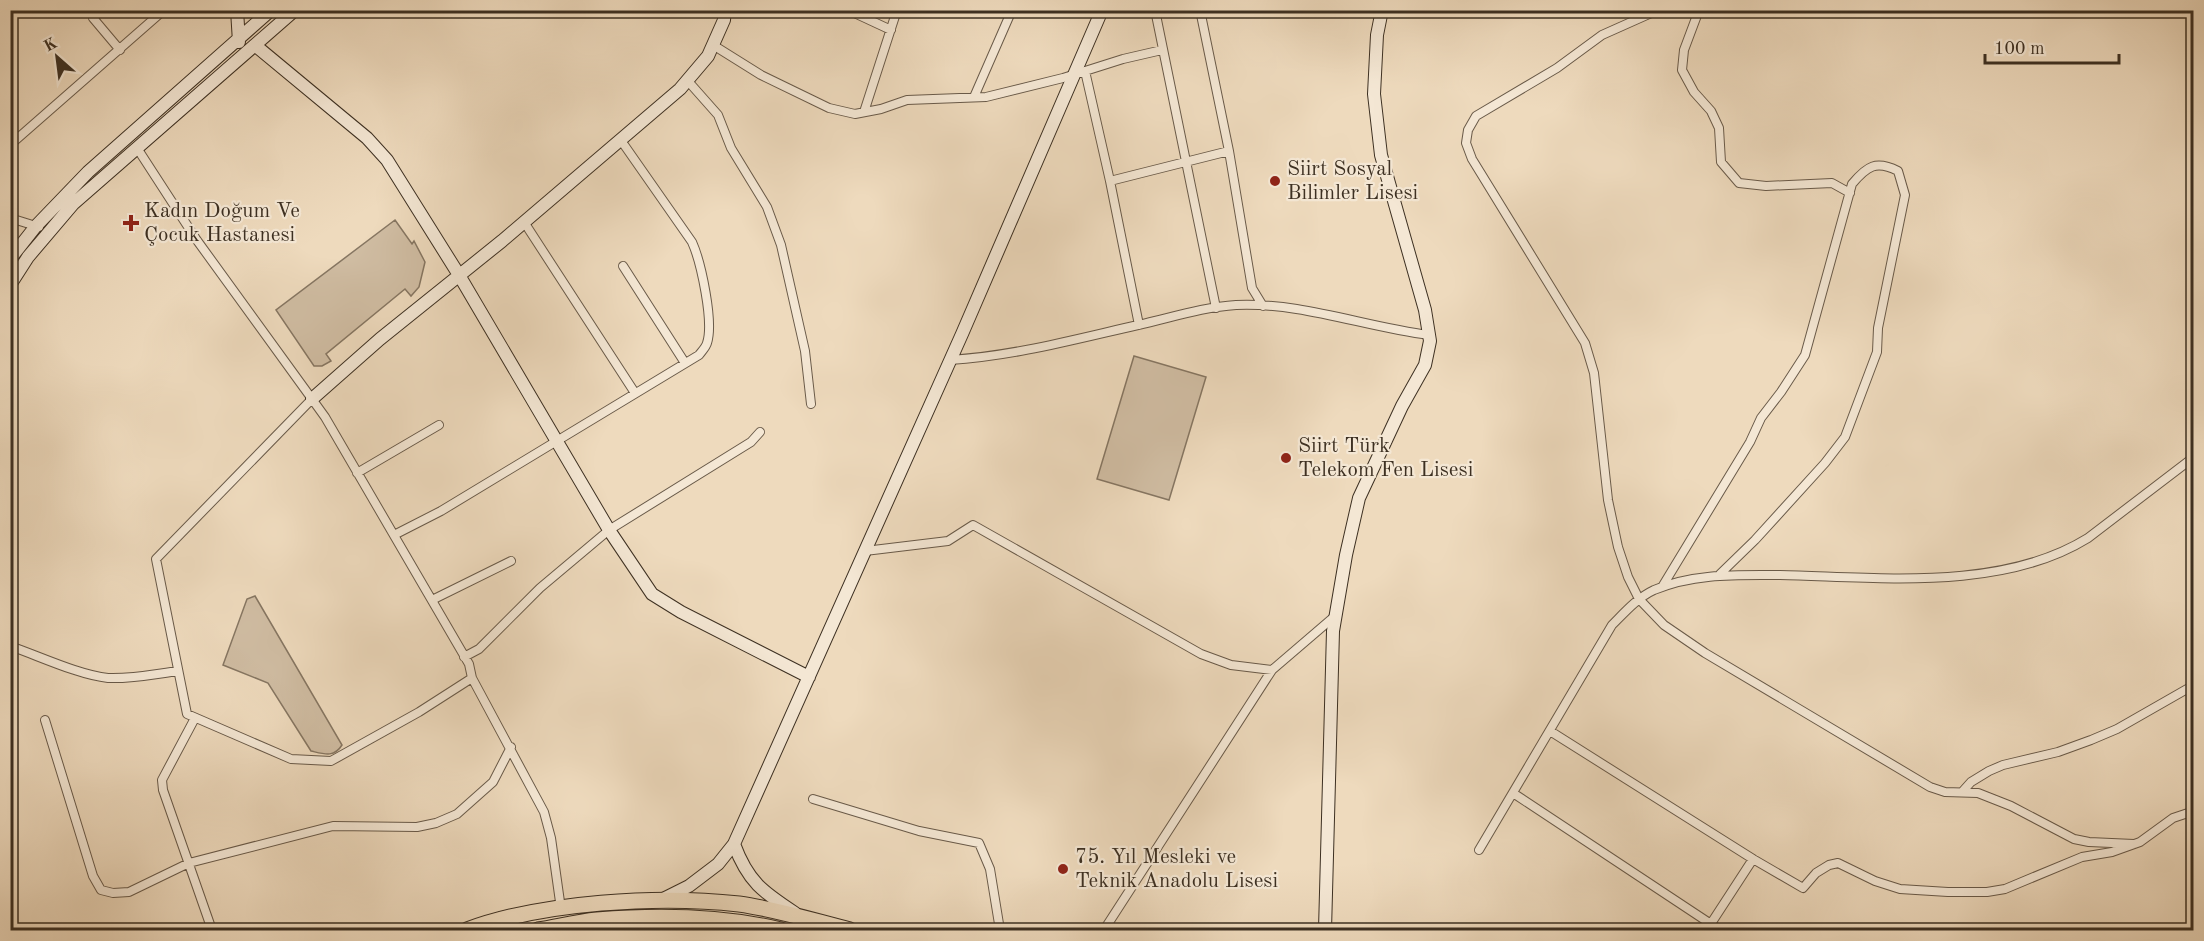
<svg xmlns="http://www.w3.org/2000/svg" width="2204" height="941" viewBox="0 0 2204 941" font-family="'Old Standard TT',serif">
	<style>
		.green { fill: #d0bda3; stroke: #867662; stroke-width: 1.5 }
		.lines { fill: none; stroke-linecap: round; stroke-linejoin: round }
		.street-casing { stroke: #695a49; stroke-width: 10 }
		.secondary-casing { stroke: #3d3022; stroke-width: 14 }
		.highway-casing { stroke: #3d3022; stroke-width: 17 }
		.street { stroke: #f4e7d4; stroke-width: 8 }
		.secondary { stroke: #f4e7d4; stroke-width: 12 }
		.highway { stroke: #eedabd; stroke-width: 15 }
		.poi-dot { fill: #8f2418; stroke: #f4e7d4; stroke-width: 2 }
		.labels { text-anchor: middle; dominant-baseline: central; stroke-width: 4.5; stroke-linejoin: round; paint-order: stroke }
		.poi-label { font-size: 21px; fill: #3d3022; stroke: #f4e7d4; text-anchor: start }
	</style>
	<rect width="100%" height="100%" fill="#eedabd"/>
	<filter id="stains"><feTurbulence type="fractalNoise" baseFrequency=".00333" numOctaves="4"/><feColorMatrix values="0 0 0 0 .2 0 0 0 0 .09 0 0 0 0 .02 0 0 0 .5 -.17"/></filter>
	<radialGradient id="worn" r=".72"><stop offset=".6" stop-color="#630" stop-opacity="0"/><stop offset="1" stop-color="#630" stop-opacity=".3"/></radialGradient>
	<!-- green -->
	<path class="green" d="M 395,220 L 412,244 L 414,241 L 425,262 L 419,287 L 411,296 L 405,289 L 326,354 L 331,361 L 322,366 L 314,366 L 276,310 Z
		M 1134,356 L 1206,377 L 1169,500 L 1097,479 Z
		M 255,596 L 342,745 C 334,758 324,754 311,751 L 268,683 L 223,665 L 247,599 Z"/>
	<g class="lines">
		<!-- street casing -->
		<g class="street-casing">
			<path id="street" d="M 102,10 L 93,18 L 120,50
				M 848,10 L 891,30
				M 1155,10 L 1216,308
				M 1200,10 L 1229,151 L 1252,288 L 1263,306
				M 1658,10 L 1602,35 L 1557,68 L 1476,116 L 1468,130 L 1466,143 L 1472,159 L 1585,343 L 1594,373 L 1608,500 L 1618,547 L 1628,577 L 1639,599 L 1664,625 L 1705,653 L 1930,787 L 1945,792 L 1978,793 L 2011,806 L 2074,839 L 2089,842 L 2134,844
				M 1699,10 L 1684,50 L 1682,70 L 1694,92 L 1711,111 L 1719,128 L 1721,162 L 1739,183 L 1766,186 L 1832,183 L 1850,193
				M 10,17 L 18,10
				M 713,45 L 761,75 L 829,108 L 855,114 L 881,109 L 907,100 L 986,97 L 1063,78 L 1123,59 L 1162,50
				M 1085,71 L 1110,181 L 1139,325
				M 687,80 L 718,115 L 731,148 L 767,207 L 781,245 L 805,351 L 811,404
				M 974,97 L 1012,10
				M 864,112 L 897,10
				M 10,145 L 164,10
				M 137,148 L 196,239 L 312,399 L 325,417 L 469,664 L 472,678 L 419,712 L 331,761 L 291,759 L 187,714 L 156,559 L 312,399
				M 1110,181 L 1229,151
				M 10,218 L 39,227
				M 524,222 L 635,393
				M 623,266 L 685,363
				M 950,360 C 1014,356 1076,339 1138,325 C 1170,318 1203,307 1236,305 C 1301,302 1365,327 1429,335
				M 357,473 L 439,425
				M 394,535 L 441,511 L 699,355 C 702,351 706,347 707,343 C 714,322 701,262 692,242 L 620,139
				M 865,551 L 948,541 L 973,525 L 1201,654 L 1231,665 L 1272,670 L 1335,616
				M 1662,587 L 1750,442 L 1761,418 L 1781,392 L 1805,355 L 1852,184 C 1867,166 1876,160 1898,171 L 1905,195 L 1878,328 L 1877,352 L 1845,437 L 1825,463 L 1755,540 L 1720,574
				M 432,600 L 511,561
				M 10,646 C 39,656 79,675 108,678 C 132,679 155,674 178,671
				M 464,657 L 479,649 L 540,588 L 609,530 L 751,442 L 760,432
				M 472,678 L 544,812 L 551,838 L 561,909
				M 195,718 L 162,780 L 163,790 L 212,930
				M 45,720 L 93,876 L 101,890 L 113,893 L 129,892 L 189,863 L 333,826 L 417,827 L 436,823 L 457,814 L 493,782 L 511,747
				M 1550,731 L 1753,859 L 1803,888 L 1816,873 L 1829,865 L 1838,863 L 1875,881 L 1900,889 L 1948,892 L 1987,892 L 2005,889 L 2082,857 L 2112,852 L 2140,842 L 2173,818 L 2194,811
				M 1962,792 L 1971,782 L 1989,771 L 2003,765 L 2058,752 L 2091,740 L 2117,729 L 2194,685
				M 1513,793 L 1720,930
				M 813,799 L 919,831 L 979,843 L 990,869 L 1000,930
				M 1479,850 L 1612,625 C 1625,612 1637,598 1654,590 C 1694,573 1737,575 1780,575 C 1878,577 2001,592 2088,538 L 2194,457
				M 1710,925 L 1753,859
				M 1104,930 L 1272,670"/>
		</g>
		<!-- secondary casing -->
		<g class="secondary-casing">
			<path id="secondary" d="M 237,10 L 239,42
				M 256,46 L 367,138 L 387,160 L 459,275 L 609,530 L 652,594 L 681,612 L 809,677
				M 10,259 L 36,226 L 88,172 L 271,10
				M 10,285 L 28,257 L 73,204 L 295,10
				M 312,399 L 380,339 L 502,241 L 680,89 L 708,56 L 724,20 L 725,10
				M 734,844 L 962,334 L 1102,10
				M 661,900 L 689,886 L 718,864 L 734,844 C 748,882 763,892 795,913
				M 1325,930 L 1333,631 L 1346,555 L 1359,498 L 1402,406 L 1425,365 L 1430,341 L 1425,310 L 1381,155 L 1374,94 L 1377,35 L 1382,10"/>
		</g>
		<!-- highway casing -->
		<g class="highway-casing">
			<path id="highway" d="M 467,930 C 542,902 659,895 739,904 C 776,909 814,921 850,930
				M 538,930 C 557,927 577,922 597,920 C 657,915 722,916 781,930"/>
		</g>
		<!-- street -->
		<use href="#street" class="street"/>
		<!-- secondary -->
		<use href="#secondary" class="secondary"/>
		<!-- highway -->
		<use href="#highway" class="highway"/>
	</g>
	<!-- markers -->
	<g class="poi-dot">
		<circle cx="1275" cy="181" r="6"/>
		<path d="M128 214h6v6h6v6h-6v6h-6v-6h-6v-6h6z"/>
		<circle cx="1286" cy="458" r="6"/>
		<circle cx="1063" cy="869" r="6"/>
	</g>
	<g class="labels">
		<!-- poi labels -->
		<g class="poi-label">
			<text x="1287" y="169">Siirt Sosyal<tspan x="1287" dy="24">Bilimler Lisesi</tspan></text>
			<text x="144" y="211">Kadın Doğum Ve<tspan x="144" dy="24">Çocuk Hastanesi</tspan></text>
			<text x="1298" y="446">Siirt Türk<tspan x="1298" dy="24">Telekom Fen Lisesi</tspan></text>
			<text x="1075" y="857">75. Yıl Mesleki ve<tspan x="1075" dy="24">Teknik Anadolu Lisesi</tspan></text>
		</g>
	</g>
	<!-- margin -->
	<rect width="2204" height="941" fill="none" stroke="#eedabd" stroke-width="36"/>
	<rect x="12" y="12" width="2180" height="917" fill="none" stroke="#3d3022" stroke-width="3"/>
	<rect x="18" y="18" width="2168" height="905" fill="none" stroke="#3d3022" stroke-width="1.5"/>
	<!-- north arrow -->
	<g transform="translate(57 57) rotate(332)" stroke="#f4e7d4" stroke-width="4.5" paint-order="stroke">
	<path d="M0-4.5L10 22L0 15L-10 22Z" fill="#3d3022"/>
	<text y="-9" font-size="16" font-weight="bold" text-anchor="middle" fill="#3d3022">K</text>
	</g>
	<!-- scale -->
	<path d="M1985 54v9h134v-9" fill="none" stroke="#3d3022" stroke-width="3"/>
	<text x="1994" y="54" font-size="18" fill="#3d3022" stroke="#f4e7d4" stroke-width="4.5" paint-order="stroke">100 m</text>
	<rect width="100%" height="100%" filter="url(#stains)"/>
	<rect width="100%" height="100%" fill="url(#worn)"/>
</svg>
